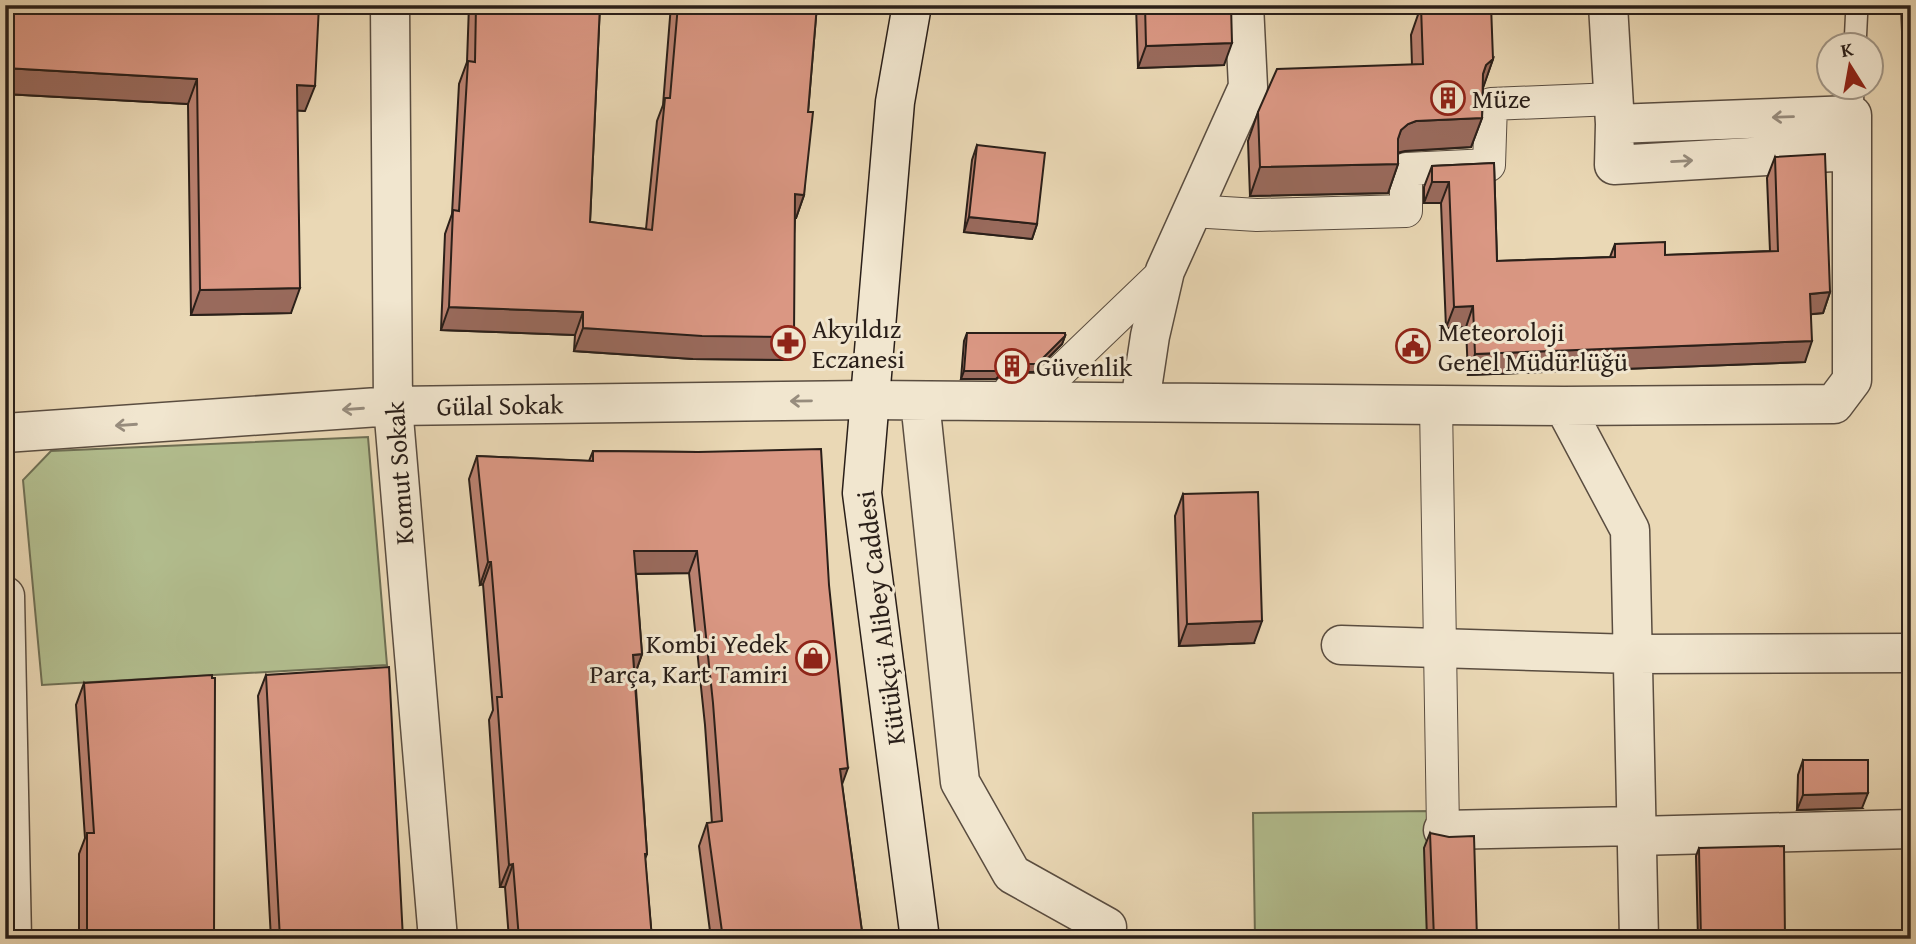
<svg xmlns="http://www.w3.org/2000/svg" width="1916" height="944" viewBox="0 0 1916 944" font-family="'Gentium Book Plus',serif">
	<style>
		.green { fill: #b3bf90; stroke: #6e6f54; stroke-width: 2 }
		.lines { fill: none; stroke-linecap: round; stroke-linejoin: round }
		.service-casing { stroke: #5a4d40; stroke-width: 24 }
		.pedestrian-casing { stroke: #5a4d40; stroke-width: 34 }
		.minor-casing { stroke: #5a4d40; stroke-width: 41 }
		.secondary-casing { stroke: #2a1f19; stroke-width: 41 }
		.service { stroke: #f1e6cf; stroke-width: 21 }
		.pedestrian { stroke: #f1e6cf; stroke-width: 32 }
		.minor { stroke: #f1e6cf; stroke-width: 38 }
		.secondary { stroke: #f1e6cf; stroke-width: 38 }
		.wall { fill: #bb8271; stroke: #2a1f19; stroke-width: 2 }
		.shaded-wall { fill: #996a5c; stroke: #2a1f19; stroke-width: 2 }
		.building { fill: #da9783; stroke: #2a1f19; stroke-width: 2 }
		.oneway { stroke: #978c7d }
		.labels { text-anchor: middle; dominant-baseline: central; stroke-width: 6; stroke-linejoin: round; paint-order: stroke }
		.poi-label { font-size: 26px; fill: #2a1f19; stroke: #f1e6cf; text-anchor: start }
		.street-label { font-size: 26px; fill: #2a1f19; stroke: #f1e6cf }
	</style>
	<rect width="100%" height="100%" fill="#ead8b5"/>
	<filter id="stains"><feTurbulence type="fractalNoise" baseFrequency=".00286" numOctaves="4"/><feColorMatrix values="0 0 0 0 .2 0 0 0 0 .09 0 0 0 0 .02 0 0 0 .5 -.17"/></filter>
	<radialGradient id="worn" r=".72"><stop offset=".6" stop-color="#630" stop-opacity="0"/><stop offset="1" stop-color="#630" stop-opacity=".3"/></radialGradient>
	<!-- green -->
	<path class="green" d="M 368,437 L 387,665 L 42,685 L 23,480 L 51,451 Z
		M 1432,811 L 1433,939 L 1255,939 L 1253,813 Z"/>
	<g class="lines">
		<!-- service casing -->
		<g class="service-casing">
			<path id="service" d="M 1855,46 L 1857,5
				M 1852,115 L 1853,88"/>
		</g>
		<!-- pedestrian casing -->
		<g class="pedestrian-casing">
			<path id="pedestrian" d="M 1192,211 L 1257,215 L 1406,211 L 1406,169 L 1489,165 L 1491,104 L 1614,99
				M 1010,390 L 1041,390 L 1165,271
				M 1436,405 L 1443,830"/>
		</g>
		<!-- minor casing -->
		<g class="minor-casing">
			<path id="minor" d="M 390,5 L 393,406 L 438,939
				M 1608,5 L 1615,124 L 1614,165 L 1851,151
				M 920,401 L 960,782 L 1012,874 L 1107,927
				M 1140,402 L 1150,336 L 1165,271 L 1248,87 L 1244,5
				M 1564,406 L 1630,530 L 1639,939
				M 5,433 L 393,406 L 869,400 L 1564,406 L 1834,404 L 1852,380 L 1852,115 L 1615,124
				M 5,596 L 12,939
				M 1341,645 L 1633,654 L 1911,653
				M 1443,830 L 1637,826
				M 1636,836 L 1911,829"/>
		</g>
		<!-- secondary casing -->
		<g class="secondary-casing">
			<path id="secondary" d="M 912,5 L 895,102 L 862,493 L 920,939"/>
		</g>
		<!-- service -->
		<use href="#service" class="service"/>
		<!-- pedestrian -->
		<use href="#pedestrian" class="pedestrian"/>
		<!-- minor -->
		<use href="#minor" class="minor"/>
		<!-- secondary -->
		<use href="#secondary" class="secondary"/>
	</g>
	<!-- wall -->
	<path class="wall" d="M 5,5 L 305,111 L 297,110 L 291,313 L 191,315 L 188,104 L 5,94 Z
		M 469,5 L 600,5 L 590,222 L 646,229 L 657,121 L 663,105 L 671,5 L 817,5 L 808,112 L 804,195 L 796,218 L 795,218 L 786,360 L 693,359 L 574,351 L 575,335 L 441,330 L 445,234 L 452,214 L 459,84 L 467,62 Z
		M 1136,5 L 1231,5 L 1224,65 L 1138,68 Z
		M 1901,5 L 1911,5 L 1911,268 Z
		M 1421,6 L 1493,59 L 1483,87 L 1482,118 L 1471,147 L 1405,151 L 1398,153 L 1398,164 L 1388,193 L 1250,196 L 1248,141 L 1258,112 L 1412,65 L 1411,35 Z
		M 977,145 L 1037,224 L 1032,239 L 964,232 L 972,160 Z
		M 1775,157 L 1830,292 L 1823,313 L 1811,314 L 1805,362 L 1468,375 L 1466,327 L 1446,328 L 1441,203 L 1424,203 L 1424,187 L 1432,166 L 1494,163 L 1497,261 L 1610,257 L 1615,244 L 1665,255 L 1770,251 L 1767,178 Z
		M 967,333 L 1065,336 L 1062,344 L 1034,372 L 1009,372 L 1001,374 L 996,379 L 961,379 L 964,341 Z
		M 593,451 L 698,452 L 842,785 L 863,939 L 711,939 L 699,846 L 707,823 L 712,823 L 705,725 L 689,573 L 636,574 L 642,654 L 635,674 L 647,854 L 645,859 L 652,939 L 509,939 L 505,887 L 500,887 L 489,720 L 493,710 L 483,584 L 480,585 L 469,479 L 477,456 L 589,461 Z
		M 1183,494 L 1254,643 L 1179,646 L 1175,516 Z
		M 266,675 L 403,939 L 271,939 L 258,696 Z
		M 84,683 L 214,939 L 79,939 L 79,854 L 85,838 L 76,705 Z
		M 1803,760 L 1862,808 L 1797,810 L 1798,775 Z
		M 1430,833 L 1477,939 L 1427,939 L 1424,848 Z
		M 1699,848 L 1785,939 L 1698,939 L 1696,856 Z"/>
	<!-- shaded-wall -->
	<path class="shaded-wall" d="M 1232,43 L 1224,65 L 1138,68 L 1146,46 Z
		M 1493,59 L 1483,88 L 1476,94 L 1486,65 Z
		M 5,68 L 197,79 L 188,104 L 5,94 Z
		M 297,85 L 315,86 L 305,111 L 288,110 Z
		M 1482,118 L 1471,147 L 1405,151 L 1397,153 L 1390,160 L 1401,130 L 1408,124 L 1416,121 Z
		M 1398,164 L 1388,193 L 1250,196 L 1260,167 Z
		M 1432,182 L 1449,182 L 1441,203 L 1424,203 Z
		M 795,194 L 804,195 L 796,218 L 786,217 Z
		M 969,217 L 1037,224 L 1032,239 L 964,232 Z
		M 300,288 L 291,313 L 191,315 L 200,290 Z
		M 1830,292 L 1823,313 L 1803,315 L 1810,294 Z
		M 1473,306 L 1466,327 L 1446,328 L 1454,307 Z
		M 449,307 L 583,312 L 575,335 L 441,330 Z
		M 583,328 L 794,337 L 786,360 L 693,359 L 574,351 Z
		M 1065,336 L 1062,344 L 1034,372 L 1009,372 L 1001,374 L 996,379 L 961,379 L 964,371 L 1004,366 Z
		M 1812,341 L 1805,362 L 1468,375 L 1475,354 Z
		M 634,551 L 697,551 L 689,573 L 626,574 Z
		M 488,562 L 491,562 L 483,584 L 480,585 Z
		M 1262,621 L 1254,643 L 1179,646 L 1187,624 Z
		M 642,654 L 634,677 L 633,655 Z
		M 848,768 L 840,790 L 840,769 Z
		M 1868,793 L 1862,808 L 1797,810 L 1803,795 Z
		M 513,864 L 505,887 L 500,887 L 509,865 Z"/>
	<!-- building -->
	<path class="building" d="M 5,5 L 319,5 L 315,86 L 297,85 L 300,288 L 200,290 L 197,79 L 5,68 Z
		M 476,5 L 600,5 L 590,222 L 652,230 L 665,98 L 670,98 L 678,5 L 817,5 L 808,112 L 813,112 L 804,195 L 795,194 L 794,337 L 702,336 L 583,328 L 583,312 L 449,307 L 453,210 L 459,211 L 468,61 L 475,62 Z
		M 1145,5 L 1231,5 L 1232,43 L 1146,46 Z
		M 1435,5 L 1491,5 L 1493,59 L 1486,65 L 1483,74 L 1482,118 L 1416,121 L 1408,124 L 1401,130 L 1398,139 L 1398,164 L 1260,167 L 1258,112 L 1277,69 L 1423,64 L 1421,6 Z
		M 977,145 L 1045,153 L 1037,224 L 969,217 Z
		M 1825,154 L 1830,292 L 1810,294 L 1812,341 L 1475,354 L 1473,306 L 1454,307 L 1449,182 L 1432,182 L 1432,166 L 1494,163 L 1497,261 L 1615,257 L 1615,244 L 1665,242 L 1665,255 L 1778,251 L 1775,157 Z
		M 967,333 L 1065,333 L 1065,336 L 1037,364 L 1012,364 L 1004,366 L 998,371 L 964,371 Z
		M 821,449 L 829,585 L 848,768 L 840,769 L 863,939 L 723,939 L 707,823 L 722,821 L 713,703 L 697,551 L 634,551 L 642,654 L 633,655 L 647,854 L 645,854 L 652,939 L 519,939 L 513,864 L 509,865 L 497,697 L 502,697 L 491,562 L 488,562 L 477,456 L 593,461 L 593,451 L 698,452 Z
		M 1258,492 L 1262,621 L 1187,624 L 1183,494 Z
		M 389,667 L 403,939 L 280,939 L 266,675 Z
		M 212,675 L 212,678 L 215,678 L 214,939 L 87,939 L 87,833 L 94,833 L 84,683 Z
		M 1803,760 L 1868,760 L 1868,793 L 1803,795 Z
		M 1430,833 L 1449,837 L 1474,836 L 1477,939 L 1434,939 Z
		M 1784,846 L 1785,939 L 1701,939 L 1699,848 Z"/>
	<!-- one-way arrows -->
	<defs><path id="oneway-shaft" d="M-6 0H5M1.5-3L5.5 0L1.5 3" fill="none" stroke-width="1.6" stroke-linecap="round" stroke-linejoin="round" transform="scale(1.75)"/></defs>
	<g class="oneway">
		<use href="#oneway-shaft" transform="translate(1783 117) rotate(178)"/>
		<use href="#oneway-shaft" transform="translate(1682 161) rotate(-3)"/>
		<use href="#oneway-shaft" transform="translate(801 401) rotate(179)"/>
		<use href="#oneway-shaft" transform="translate(353 409) rotate(176)"/>
		<use href="#oneway-shaft" transform="translate(126 425) rotate(176)"/>
	</g>
	<!-- icons -->
	<defs>
		<g id="building-ring" transform="scale(1.75)"><circle r="9.5" fill="#f1e6cf" stroke="#8f2418" stroke-width="1.5"/><path d="M-4-6H4V6H1V3H-1V6H-4ZM-2.5-4.3h1.7v1.8h-1.7ZM.8-4.3h1.7v1.8H.8ZM-2.5-1h1.7V.8h-1.7ZM.8-1h1.7V.8H.8Z" fill="#8f2418"/></g>
		<g id="pharmacy-ring" transform="scale(1.75)"><circle r="9.5" fill="#f1e6cf" stroke="#8f2418" stroke-width="1.5"/><path d="M-2-6h4v4h4v4h-4v4h-4v-4h-4v-4h4Z" fill="#8f2418"/></g>
		<g id="civic-ring" transform="scale(1.75)"><circle r="9.5" fill="#f1e6cf" stroke="#8f2418" stroke-width="1.5"/><path d="M-.6-6.5H3V-4.5H.6V-3L4-1V1h2V6H-6V1h2V-1L-.6-3ZM-1.2 2.5V6h2.4V2.5Z" fill="#8f2418"/></g>
		<g id="shop-ring" transform="scale(1.75)"><circle r="9.5" fill="#f1e6cf" stroke="#8f2418" stroke-width="1.5"/><path d="M-5-2.5h2.3a2.7 3.5 0 0 1 5.4 0H5L5.5 6h-11ZM-1.5-2.5h3a1.5 2.3 0 0 0-3 0Z" fill="#8f2418"/></g>
	</defs>
	<g fill-rule="evenodd">
		<use href="#building-ring" x="1448" y="98"/>
		<use href="#pharmacy-ring" x="788" y="343"/>
		<use href="#civic-ring" x="1413" y="346"/>
		<use href="#building-ring" x="1012" y="366"/>
		<use href="#shop-ring" x="813" y="658"/>
	</g>
	<g class="labels">
		<!-- poi labels -->
		<g class="poi-label">
			<text x="1472" y="98">Müze</text>
			<text x="812" y="328">Akyıldız<tspan x="812" dy="30">Eczanesi</tspan></text>
			<text x="1438" y="331">Meteoroloji<tspan x="1438" dy="30">Genel Müdürlüğü</tspan></text>
			<text x="1036" y="366">Güvenlik</text>
			<text x="788" y="643" text-anchor="end">Kombi Yedek<tspan x="788" dy="30">Parça, Kart Tamiri</tspan></text>
		</g>
		<!-- street labels -->
		<g class="street-label">
			<text transform="translate(500 405) rotate(-1)">Gülal Sokak</text>
			<text transform="translate(399 473) rotate(-94)">Komut Sokak</text>
			<text transform="translate(880 618) rotate(-97)">Kütükçü Alibey Caddesi</text>
		</g>
	</g>
	<!-- margin -->
	<rect width="1916" height="944" fill="none" stroke="#ead8b5" stroke-width="28"/>
	<rect x="7" y="7" width="1902" height="930" fill="none" stroke="#2a1f19" stroke-width="3.5"/>
	<rect x="14" y="14" width="1888" height="916" fill="none" stroke="#2a1f19" stroke-width="2"/>
	<!-- north arrow -->
	<g transform="translate(1850 66) rotate(349)"><circle r="33" fill="#f1e6cf" stroke="#a19686" stroke-width="2"/>
	<path d="M0-5L12 26L0 18L-12 26Z" fill="#8f2418"/>
	<text y="-10" font-size="19" font-weight="bold" text-anchor="middle" fill="#2a1f19">K</text>
	</g>
	<rect width="100%" height="100%" filter="url(#stains)"/>
	<rect width="100%" height="100%" fill="url(#worn)"/>
</svg>
